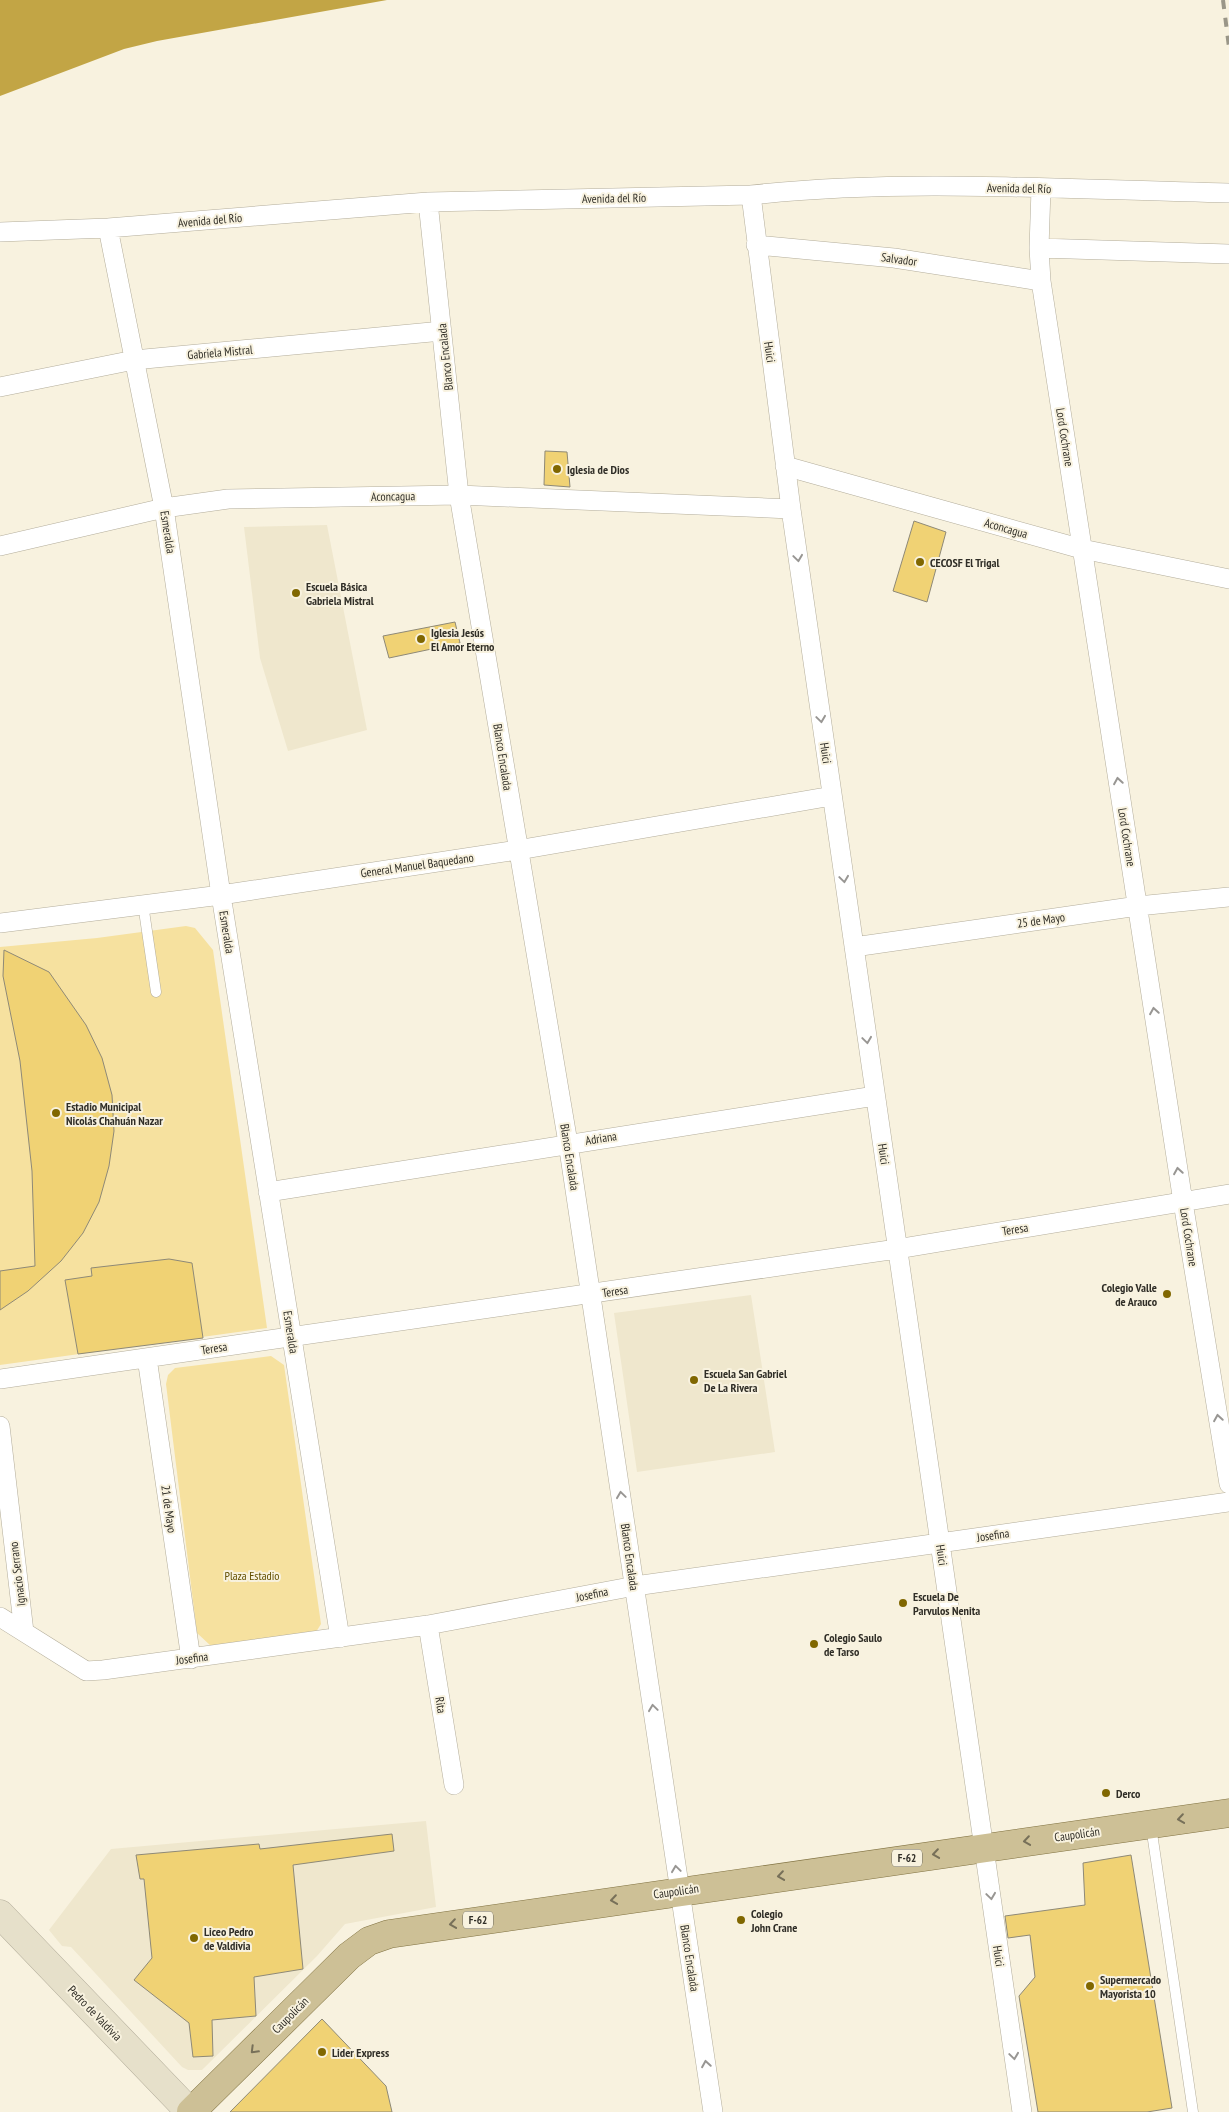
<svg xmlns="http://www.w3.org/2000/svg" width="1229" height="2112" viewBox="0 0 1229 2112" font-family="'PT Sans Narrow',sans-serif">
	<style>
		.built { fill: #efe7cd }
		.green { fill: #f6e19f }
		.water { fill: #c2a545 }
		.building { fill: #f0d274; stroke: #8e8977 }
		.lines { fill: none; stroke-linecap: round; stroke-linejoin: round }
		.lane-casing { stroke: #b3ad9b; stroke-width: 11 }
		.street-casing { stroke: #b3ad9b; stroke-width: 20 }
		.secondary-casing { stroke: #b3ad9b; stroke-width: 29 }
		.primary-casing { stroke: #817242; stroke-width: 29 }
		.lane { stroke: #fff; stroke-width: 10 }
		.street { stroke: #fff; stroke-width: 19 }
		.secondary { stroke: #e6e0ca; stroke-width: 28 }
		.primary { stroke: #cdc096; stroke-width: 28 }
		.rail { stroke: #9a9688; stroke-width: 4; stroke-dasharray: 9 9; stroke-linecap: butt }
		.oneway { stroke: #989693 }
		.oneway2 { stroke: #777059 }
		.poi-dot { fill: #806700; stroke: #f8f2df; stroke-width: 2 }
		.labels { text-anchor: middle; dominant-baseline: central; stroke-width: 4; stroke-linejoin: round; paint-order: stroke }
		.shield { fill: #f8f2df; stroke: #6c695e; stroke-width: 1 }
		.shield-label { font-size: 11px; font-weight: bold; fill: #302e27 }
		.street-label { font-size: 12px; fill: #302e27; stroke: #f8f2df }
		.poi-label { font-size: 12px; font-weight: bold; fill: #302e27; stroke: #f8f2df; text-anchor: start }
		.park-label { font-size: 12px; fill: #634f00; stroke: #f8f2df }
	</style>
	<rect width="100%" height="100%" fill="#f8f2df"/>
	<!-- built -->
	<path class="built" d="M 327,525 L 367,730 L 288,751 L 260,658 L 244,527 Z
		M 751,1295 L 775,1452 L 637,1472 L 614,1313 Z
		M 426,1821 L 436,1907 L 345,1924 L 317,1956 L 202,2070 L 188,2070 L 182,2067 L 71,1947 L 62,1946 L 49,1930 L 111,1849 Z"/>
	<!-- green -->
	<path class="green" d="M 186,926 L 195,928 L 213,950 L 267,1328 L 0,1365 L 0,947 L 97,938 Z
		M 271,1356 L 284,1365 L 321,1624 L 316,1632 L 211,1646 L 197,1633 L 166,1384 L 168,1375 L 175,1368 Z"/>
	<!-- water -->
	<path class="water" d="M 0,0 L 387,0 L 157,41 L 124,49 L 0,96 Z"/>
	<!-- building -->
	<path class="building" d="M 545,451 L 567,452 L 570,487 L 544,485 Z
		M 914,521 L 946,532 L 927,602 L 893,591 Z
		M 455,622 L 460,643 L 389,658 L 383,636 Z
		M 4,950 L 49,972 L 86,1025 L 102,1058 L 112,1095 L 114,1131 L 109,1166 L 99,1202 L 83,1233 L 61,1261 L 28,1291 L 0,1310 L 0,1271 L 35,1266 L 32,1171 L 20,1061 L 3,976 Z
		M 169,1259 L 192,1263 L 203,1338 L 78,1354 L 65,1280 L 92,1276 L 91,1268 Z
		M 392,1834 L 394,1851 L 293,1865 L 303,1969 L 254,1977 L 256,2016 L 212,2020 L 213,2056 L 193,2057 L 189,2023 L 134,1980 L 152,1958 L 144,1879 L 140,1879 L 136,1855 L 259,1844 L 260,1849 Z
		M 1131,1855 L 1172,2108 L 1147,2112 L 1038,2112 L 1019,1996 L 1035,1977 L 1030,1935 L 1008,1938 L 1005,1916 L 1085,1905 L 1083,1863 Z
		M 322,2019 L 386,2086 L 392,2112 L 230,2112 Z"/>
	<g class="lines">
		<!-- lane casing -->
		<g class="lane-casing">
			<path id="lane" d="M 143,904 L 156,992
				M 1151,1826 L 1193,2112"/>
		</g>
		<!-- street casing -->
		<g class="street-casing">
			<path id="street" d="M 1041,189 L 1039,248 L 1041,281 L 1183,1202 L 1229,1484
				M 751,195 L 791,509 L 1022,2112
				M 428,202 L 459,495 L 568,1143 L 713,2112
				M 108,228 L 164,508 L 221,895 L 340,1638
				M 0,232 L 108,228 L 428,202 L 751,195 C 909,178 1070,190 1229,193
				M 756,245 L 894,258 L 1041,281
				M 1039,248 L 1229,254
				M 0,387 L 134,360 L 442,331
				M 785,466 L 1082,549 L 1229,579
				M 0,546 L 164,508 L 228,499 L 459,495 L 791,509
				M 0,923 L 221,895 L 518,850 L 832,796
				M 854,947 L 1138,906 L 1229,897
				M 268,1192 L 875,1096
				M 147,1358 L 191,1659
				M 0,1379 L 897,1249 L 1229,1194
				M 0,1426 L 24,1632
				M 0,1617 L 86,1671 L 103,1670 L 428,1625 L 635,1586 L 1229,1502
				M 428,1625 L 454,1785"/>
		</g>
		<!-- secondary casing -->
		<g class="secondary-casing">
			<path id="secondary" d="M 0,1914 L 190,2112"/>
		</g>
		<!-- primary casing -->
		<g class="primary-casing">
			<path id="primary" d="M 191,2112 L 349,1956 L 369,1941 L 389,1934 L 1229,1813"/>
		</g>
		<!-- lane -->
		<use href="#lane" class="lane"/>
		<!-- street -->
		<use href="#street" class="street"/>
		<!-- secondary -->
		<use href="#secondary" class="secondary"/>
		<!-- primary -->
		<use href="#primary" class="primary"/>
		<!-- rail -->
		<path class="rail" d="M 1223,0 L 1229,47"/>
	</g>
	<!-- one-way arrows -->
	<defs><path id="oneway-chevron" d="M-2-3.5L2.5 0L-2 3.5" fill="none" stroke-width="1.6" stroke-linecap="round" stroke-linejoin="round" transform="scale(1.25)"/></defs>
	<g class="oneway">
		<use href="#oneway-chevron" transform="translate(798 558) rotate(82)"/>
		<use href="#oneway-chevron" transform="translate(821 719) rotate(82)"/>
		<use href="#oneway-chevron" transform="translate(1118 781) rotate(-99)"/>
		<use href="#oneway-chevron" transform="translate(844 879) rotate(82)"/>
		<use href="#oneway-chevron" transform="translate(1154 1011) rotate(-99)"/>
		<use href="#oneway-chevron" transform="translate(867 1040) rotate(82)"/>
		<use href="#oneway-chevron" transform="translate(1178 1171) rotate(-99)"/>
		<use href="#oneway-chevron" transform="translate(1218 1418) rotate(-99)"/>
		<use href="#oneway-chevron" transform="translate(621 1495) rotate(-98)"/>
		<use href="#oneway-chevron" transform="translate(653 1708) rotate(-98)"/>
		<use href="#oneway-chevron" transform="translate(676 1869) rotate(-98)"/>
		<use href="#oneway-chevron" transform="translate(991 1896) rotate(82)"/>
		<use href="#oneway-chevron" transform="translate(1014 2056) rotate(82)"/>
		<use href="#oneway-chevron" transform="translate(706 2064) rotate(-99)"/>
	</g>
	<g class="oneway2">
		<use href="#oneway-chevron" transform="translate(1181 1819) rotate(172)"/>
		<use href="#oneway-chevron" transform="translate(1027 1841) rotate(172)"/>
		<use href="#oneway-chevron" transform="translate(936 1854) rotate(172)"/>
		<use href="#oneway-chevron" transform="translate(781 1876) rotate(172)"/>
		<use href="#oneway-chevron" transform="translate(614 1900) rotate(172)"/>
		<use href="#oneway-chevron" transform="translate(453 1924) rotate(172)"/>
		<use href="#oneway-chevron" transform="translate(254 2050) rotate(135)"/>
	</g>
	<!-- markers -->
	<g class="poi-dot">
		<circle cx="557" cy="469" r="5"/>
		<circle cx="920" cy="562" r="5"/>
		<circle cx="296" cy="593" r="5"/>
		<circle cx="421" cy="639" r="5"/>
		<circle cx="56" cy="1113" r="5"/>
		<circle cx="1167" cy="1294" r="5"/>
		<circle cx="694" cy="1380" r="5"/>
		<circle cx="903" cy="1603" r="5"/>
		<circle cx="814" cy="1644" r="5"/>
		<circle cx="1106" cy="1793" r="5"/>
		<circle cx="741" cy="1920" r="5"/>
		<circle cx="194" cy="1938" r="5"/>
		<circle cx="1090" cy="1986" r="5"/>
		<circle cx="322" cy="2052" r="5"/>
	</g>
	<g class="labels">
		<!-- shield labels -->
		<g class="shield">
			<rect x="892" y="1849.5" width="30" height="17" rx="4"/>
			<rect x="463" y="1911.5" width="30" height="17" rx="4"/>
		</g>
		<g class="shield-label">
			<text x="907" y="1858">F-62</text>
			<text x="478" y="1920">F-62</text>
		</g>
		<!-- street labels -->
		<g class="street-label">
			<text transform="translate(1019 188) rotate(1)">Avenida del Río</text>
			<text transform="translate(614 198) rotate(-1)">Avenida del Río</text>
			<text transform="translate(210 220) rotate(-5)">Avenida del Río</text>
			<text transform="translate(899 259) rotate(8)">Salvador</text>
			<text transform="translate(220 352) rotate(-5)">Gabriela Mistral</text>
			<text transform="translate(770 352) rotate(82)">Huici</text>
			<text transform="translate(445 357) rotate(-96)">Blanco Encalada</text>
			<text transform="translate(1065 437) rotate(81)">Lord Cochrane</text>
			<text transform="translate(393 496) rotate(-1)">Aconcagua</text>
			<text transform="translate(1006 528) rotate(16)">Aconcagua</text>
			<text transform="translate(168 532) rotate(81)">Esmeralda</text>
			<text transform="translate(826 753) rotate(82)">Huici</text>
			<text transform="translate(503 757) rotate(81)">Blanco Encalada</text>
			<text transform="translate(1127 837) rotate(81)">Lord Cochrane</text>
			<text transform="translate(417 865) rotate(-8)">General Manuel Baquedano</text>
			<text transform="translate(1041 920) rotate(-8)">25 de Mayo</text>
			<text transform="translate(227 932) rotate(81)">Esmeralda</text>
			<text transform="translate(601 1138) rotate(-9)">Adriana</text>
			<text transform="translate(884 1154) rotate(82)">Huici</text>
			<text transform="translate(570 1157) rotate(81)">Blanco Encalada</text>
			<text transform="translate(1015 1229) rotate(-9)">Teresa</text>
			<text transform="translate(1189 1237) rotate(81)">Lord Cochrane</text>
			<text transform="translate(615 1291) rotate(-8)">Teresa</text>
			<text transform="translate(291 1332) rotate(81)">Esmeralda</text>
			<text transform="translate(214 1348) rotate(-9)">Teresa</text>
			<text transform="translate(169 1509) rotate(82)">21 de Mayo</text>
			<text transform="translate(993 1535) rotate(-8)">Josefina</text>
			<text transform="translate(942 1555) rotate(82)">Huici</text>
			<text transform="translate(630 1557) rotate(82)">Blanco Encalada</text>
			<text transform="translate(17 1574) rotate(-97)">Ignacio Serrano</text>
			<text transform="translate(592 1594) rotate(-11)">Josefina</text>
			<text transform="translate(192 1658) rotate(-7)">Josefina</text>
			<text transform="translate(441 1705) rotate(81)">Rita</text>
			<text transform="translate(1077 1834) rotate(-8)">Caupolicán</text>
			<text transform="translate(676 1891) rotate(-8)">Caupolicán</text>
			<text transform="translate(999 1956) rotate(82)">Huici</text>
			<text transform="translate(690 1958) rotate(81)">Blanco Encalada</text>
			<text transform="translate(95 2013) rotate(46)">Pedro de Valdivia</text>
			<text transform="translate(290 2015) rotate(-45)">Caupolicán</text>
		</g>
		<!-- poi labels -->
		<g class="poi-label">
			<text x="567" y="469">Iglesia de Dios</text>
			<text x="930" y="562">CECOSF El Trigal</text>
			<text x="306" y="586">Escuela Básica<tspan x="306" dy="14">Gabriela Mistral</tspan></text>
			<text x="431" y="632">Iglesia Jesús<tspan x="431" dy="14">El Amor Eterno</tspan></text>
			<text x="66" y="1106">Estadio Municipal<tspan x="66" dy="14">Nicolás Chahuán Nazar</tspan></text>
			<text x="1157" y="1287" text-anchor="end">Colegio Valle<tspan x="1157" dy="14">de Arauco</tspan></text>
			<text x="704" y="1373">Escuela San Gabriel<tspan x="704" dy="14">De La Rivera</tspan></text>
			<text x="913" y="1596">Escuela De<tspan x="913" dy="14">Parvulos Nenita</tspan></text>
			<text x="824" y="1637">Colegio Saulo<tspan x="824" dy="14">de Tarso</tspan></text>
			<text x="1116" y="1793">Derco</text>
			<text x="751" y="1913">Colegio<tspan x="751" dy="14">John Crane</tspan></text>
			<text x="204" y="1931">Liceo Pedro<tspan x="204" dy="14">de Valdivia</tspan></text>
			<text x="1100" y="1979">Supermercado<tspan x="1100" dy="14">Mayorista 10</tspan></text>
			<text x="332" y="2052">Lider Express</text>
		</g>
		<!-- park labels -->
		<g class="park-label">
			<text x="252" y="1575">Plaza Estadio</text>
		</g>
	</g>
</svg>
